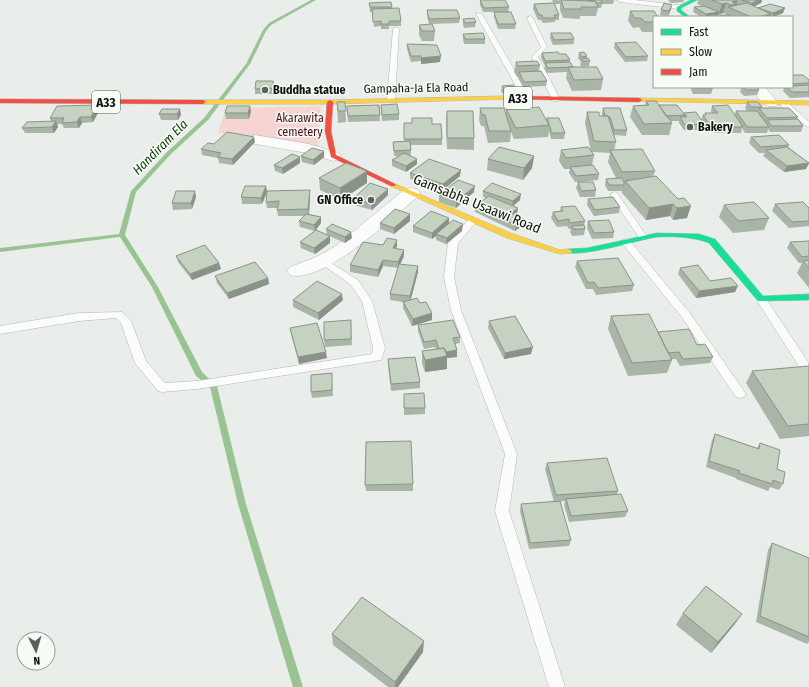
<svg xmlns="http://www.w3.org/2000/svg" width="809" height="687" viewBox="0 0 809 687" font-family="'Fira Sans Condensed',sans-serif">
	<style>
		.green { fill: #f5d4d2 }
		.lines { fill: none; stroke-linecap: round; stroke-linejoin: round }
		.stream { fill: #99c393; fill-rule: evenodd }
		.lane-casing { stroke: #b4b7b4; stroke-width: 1 }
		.street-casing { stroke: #b4b7b4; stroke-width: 1 }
		.fast-casing { stroke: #b4b7b4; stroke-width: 1 }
		.slow-casing { stroke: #b4b7b4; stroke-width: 1 }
		.jam-casing { stroke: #b4b7b4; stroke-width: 1 }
		.lane { fill: #fcfcfc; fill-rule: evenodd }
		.street { fill: #fcfcfc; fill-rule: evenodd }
		.fast { fill: #16e098; fill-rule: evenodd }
		.slow { fill: #ffcf43; fill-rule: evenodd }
		.jam { fill: #f24e42; fill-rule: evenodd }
		.wall { fill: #a9b5a7; fill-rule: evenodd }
		.shaded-wall { fill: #8a9388 }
		.building { fill: #c5d2c2; stroke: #8a9388 }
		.poi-dot { fill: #5c5f5c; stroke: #f6fdf5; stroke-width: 1.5 }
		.labels { text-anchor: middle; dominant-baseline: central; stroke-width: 3; stroke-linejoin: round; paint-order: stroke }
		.far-street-label { font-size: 12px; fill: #10120f; stroke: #f6fdf5 }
		.far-poi-label { font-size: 12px; font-weight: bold; fill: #10120f; stroke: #f6fdf5; text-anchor: start }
		.far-park-label { font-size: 12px; fill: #5d0a1a; stroke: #f6fdf5 }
		.shield { fill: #f6fdf5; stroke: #555854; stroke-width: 1 }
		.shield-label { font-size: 13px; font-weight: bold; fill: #10120f }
		.far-water-label { font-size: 13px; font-style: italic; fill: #0e3609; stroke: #f6fdf5 }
		.street-label { font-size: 14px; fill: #10120f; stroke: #f6fdf5 }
	</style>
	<rect width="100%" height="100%" fill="#eaeeea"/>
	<!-- green -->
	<path class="green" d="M 321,106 L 318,147 L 218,133 L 226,108 Z"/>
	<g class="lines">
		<!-- stream -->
		<path class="stream" d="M 311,0 L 316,0 L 271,25 L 266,31 L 250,64 L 208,120 L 171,154 L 136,192 L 125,235 L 158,287 L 202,372 L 217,386 L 246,504 L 303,687 L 293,687 L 238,504 L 210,387 L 196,376 L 152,287 L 120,237 L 0,252 L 0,248 L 119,234 L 131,191 L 167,152 L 204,118 L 246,64 L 263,30 L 269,23 Z"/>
		<!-- lane casing -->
		<g class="lane-casing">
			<path id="lane" d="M 617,0 L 634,0 L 679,5 L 682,7 L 679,9 L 620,2 Z
				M 477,13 L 482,14 L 531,99 L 530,101 L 524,101 L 523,99 L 476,14 Z
				M 530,16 L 533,18 L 547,47 L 538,57 L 560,99 L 559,101 L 553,101 L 534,63 L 532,57 L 541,47 L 527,18 Z
				M 396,27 L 399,29 L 395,100 L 391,102 L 387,100 L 393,29 Z
				M 781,102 L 787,102 L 809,122 L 809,128 L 781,106 Z
				M 614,192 L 617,193 L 646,235 L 648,237 L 646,239 L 640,239 L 610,195 Z
				M 473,217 L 478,220 L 458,243 L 454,277 L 461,310 L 517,454 L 509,511 L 565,687 L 549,687 L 495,511 L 505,454 L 451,310 L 444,277 L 448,243 L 470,218 Z
				M 626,239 L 629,240 L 689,312 L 744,391 L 746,394 L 744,397 L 740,398 L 736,397 L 681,316 L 621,242 Z
				M 323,258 L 358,280 L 372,301 L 385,348 L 381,360 L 197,389 L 162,392 L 158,391 L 135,363 L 121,323 L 116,318 L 79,321 L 0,334 L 0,326 L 79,313 L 122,312 L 131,321 L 146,361 L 165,383 L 197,381 L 372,354 L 373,348 L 362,301 L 350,284 L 320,263 L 318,261 L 320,259 Z
				M 761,296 L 765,297 L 808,362 L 808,368 L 800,368 L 756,299 Z"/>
		</g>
		<!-- street casing -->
		<g class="street-casing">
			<path id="street" d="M 751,87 L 765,87 L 778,103 L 776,106 C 764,109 757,96 751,87 Z
				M 255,135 L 309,144 L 339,153 L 341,156 L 339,159 L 333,161 L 307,153 L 250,143 L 247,140 L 250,137 Z
				M 411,188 L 417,189 L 420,193 L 417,197 C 392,218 324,284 290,275 L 287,271 L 290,267 L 316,257 L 336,246 L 405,189 Z"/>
		</g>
		<!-- fast casing -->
		<g class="fast-casing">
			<path id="fast" d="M 691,0 L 697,0 L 681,8 L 681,10 L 690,17 L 685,17 L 677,11 L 677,7 Z
				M 657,233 L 699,234 L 715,239 L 763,296 L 809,294 L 809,300 L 758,301 L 709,243 C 694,237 674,236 657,237 C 641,239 575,260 564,251 L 568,249 L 587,248 Z"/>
		</g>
		<!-- slow casing -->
		<g class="slow-casing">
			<path id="slow" d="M 513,96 L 516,98 L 515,99 L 330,104 L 203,104 L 200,102 L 203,100 L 330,100 Z
				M 639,98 L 809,101 L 809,105 L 637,101 L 636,100 Z
				M 393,183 L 513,234 L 560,250 L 568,249 L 572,251 L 571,253 L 560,254 L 507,238 L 391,186 L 391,184 Z"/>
		</g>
		<!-- jam casing -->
		<g class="jam-casing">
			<path id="jam" d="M 513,96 L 639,98 L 642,100 L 639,102 L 511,99 L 511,97 Z
				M 0,99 L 203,100 L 206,102 L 203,104 L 0,103 Z
				M 330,100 L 333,102 L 331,131 L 336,155 L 395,184 L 395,186 L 391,186 L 331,157 L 325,131 L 327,102 Z"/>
		</g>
		<!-- lane -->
		<use href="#lane" class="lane"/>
		<!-- street -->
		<use href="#street" class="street"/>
		<!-- fast -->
		<use href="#fast" class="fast"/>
		<!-- slow -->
		<use href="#slow" class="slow"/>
		<!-- jam -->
		<use href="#jam" class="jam"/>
	</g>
	<!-- wall -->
	<path class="wall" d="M 480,0 L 509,7 L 508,12 L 483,12 L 480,5 Z
		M 552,0 L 586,1 L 586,0 L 614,0 L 613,4 L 602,4 L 601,8 L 598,8 L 596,16 L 580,16 L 580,19 L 563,18 L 560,10 L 560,4 L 554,4 Z
		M 668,0 L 684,0 L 683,2 L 671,3 Z
		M 698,0 L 762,0 L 761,3 L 753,7 L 758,9 L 783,13 L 773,17 L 701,17 L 693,12 L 694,7 L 702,6 L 697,4 ZM 723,13 L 726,14 L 726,15 L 718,15 L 719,14 Z
		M 369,3 L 392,7 L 392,8 L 401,21 L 401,26 L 389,26 L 389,29 L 381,29 L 381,26 L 374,27 L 372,12 L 370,12 Z
		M 534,4 L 559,15 L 559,20 L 555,20 L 555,22 L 543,23 L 541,20 L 538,20 L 533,9 Z
		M 671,9 L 668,16 L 660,15 L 661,10 Z
		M 427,10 L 460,18 L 459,23 L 429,24 L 427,15 Z
		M 630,11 L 654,17 L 654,32 L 642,32 L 639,27 L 633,28 L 628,21 Z
		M 494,12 L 516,24 L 515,29 L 498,29 L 494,17 Z
		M 463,19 L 476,22 L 475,27 L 464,28 L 463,24 Z
		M 419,25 L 435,31 L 434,41 L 422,41 L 419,35 Z
		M 551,33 L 574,39 L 574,44 L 553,45 L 550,38 Z
		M 463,34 L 485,39 L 485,44 L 464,44 L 463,39 Z
		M 615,43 L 648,56 L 647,61 L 625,62 L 614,48 Z
		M 407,44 L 440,62 L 421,64 L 421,61 L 411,62 L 407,49 Z
		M 542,53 L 559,54 L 570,60 L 569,62 L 573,67 L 603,79 L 601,90 L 572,91 L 566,78 L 567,72 L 547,73 L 544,68 L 545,66 L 541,58 Z
		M 579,53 L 587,56 L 587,59 L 590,61 L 589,66 L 582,67 L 580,64 L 581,62 L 578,58 Z
		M 516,62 L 540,65 L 539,71 L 547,81 L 546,86 L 523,87 L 518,78 L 518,77 L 517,77 L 514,72 Z
		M 792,75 L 809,80 L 809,97 L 790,98 L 783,91 L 784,89 L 782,87 L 792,87 Z
		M 273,81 L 274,86 L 273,94 L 255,94 L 255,89 Z
		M 502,86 L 515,88 L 514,94 L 503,94 L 501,91 Z
		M 690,87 L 712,87 L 713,88 L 711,94 L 693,94 Z
		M 734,87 L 757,87 L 759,90 L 757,95 L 744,96 L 740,92 L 741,88 L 735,88 Z
		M 646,101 L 684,114 L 684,113 L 701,120 L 703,115 L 705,115 L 705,113 L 712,113 L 711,111 L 712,106 L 734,115 L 736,111 L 747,111 L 745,108 L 747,102 L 762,107 L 762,108 L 798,117 L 797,119 L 803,126 L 801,132 L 770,132 L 768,129 L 767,133 L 745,133 L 742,128 L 741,133 L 713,133 L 711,130 L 707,130 L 704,125 L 702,130 L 684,130 L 679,123 L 679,121 L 670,121 L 672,123 L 669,135 L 642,135 L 630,117 L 633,106 L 645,105 Z
		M 337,102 L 345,102 L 346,122 L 338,123 Z
		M 97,105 L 99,111 L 93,122 L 82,123 L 79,128 L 64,128 L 62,124 L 57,124 L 58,127 L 54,133 L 25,133 L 22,128 L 51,121 L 50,118 Z
		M 379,105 L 380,121 L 348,122 L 347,106 Z
		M 381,105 L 399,114 L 399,120 L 382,121 L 381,110 Z
		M 480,108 L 506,113 L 506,109 L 546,120 L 547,118 L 565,133 L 564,139 L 551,139 L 549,131 L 548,137 L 514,139 L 511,132 L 510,142 L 488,143 L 484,126 L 481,126 L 479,120 Z
		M 603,108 L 627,130 L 626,136 L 614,135 L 616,142 L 614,150 L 655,171 L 653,177 L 687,218 L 673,220 L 670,216 L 646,220 L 622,193 L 622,191 L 608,191 L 605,185 L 606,179 L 616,178 L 608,162 L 610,153 L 592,152 L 594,155 L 592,165 L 599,174 L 598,180 L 580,182 L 596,190 L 595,197 L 580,197 L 576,188 L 578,182 L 575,182 L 569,173 L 570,169 L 564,169 L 559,161 L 561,150 L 591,152 L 585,123 L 587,112 L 599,116 L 602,116 L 602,113 Z
		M 162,109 L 181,115 L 178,120 L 161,120 L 159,114 Z
		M 251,111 L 249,119 L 226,119 L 225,113 Z
		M 447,111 L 474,138 L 474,150 L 447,149 L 446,122 Z
		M 404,123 L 432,124 L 442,139 L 442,145 L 411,145 L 411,156 L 417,159 L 417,164 L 406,172 L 392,166 L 392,160 L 398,156 L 394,156 L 393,142 L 404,141 Z
		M 751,137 L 789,145 L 788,147 L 809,163 L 806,169 L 784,172 L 763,156 L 765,153 L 759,153 L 749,143 Z
		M 255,142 L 233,165 L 219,163 L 218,158 L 202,155 L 201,149 L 214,144 Z
		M 301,156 L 324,157 L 314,165 L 302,162 Z
		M 534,156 L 532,168 L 523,180 L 487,170 L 488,159 Z
		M 300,163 L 283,174 L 275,171 L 274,165 Z
		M 410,173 L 460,176 L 443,190 L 410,179 Z
		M 319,178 L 367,183 L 341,200 L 320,190 Z
		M 266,186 L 267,192 L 262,204 L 242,204 L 241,197 Z
		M 483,191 L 520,200 L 513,206 L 517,215 L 516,215 L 523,225 L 515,231 L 475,212 L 475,206 L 486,198 L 483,197 Z
		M 474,192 L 456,208 L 439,202 L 439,195 Z
		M 388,195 L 372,210 L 354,205 L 354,198 Z
		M 310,196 L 309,214 L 321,217 L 321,223 L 315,231 L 300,227 L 299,221 L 304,216 L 278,216 L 277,210 L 278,208 L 267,208 L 266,202 Z
		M 196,197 L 192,209 L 173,210 L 172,203 Z
		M 588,199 L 620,207 L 619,213 L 594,216 L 587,205 Z
		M 775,204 L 809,208 L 809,226 L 789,228 L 772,211 Z
		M 724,205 L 769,218 L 764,230 L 733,233 L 719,217 Z
		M 561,207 L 585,221 L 584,226 L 585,229 L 584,235 L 572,236 L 570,232 L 571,229 L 569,229 L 567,226 L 557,227 L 551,218 L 553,212 L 560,211 Z
		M 410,214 L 410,221 L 394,234 L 380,229 L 380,223 Z
		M 449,218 L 449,223 L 462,231 L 446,244 L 436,240 L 436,236 L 432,239 L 413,232 L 413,226 Z
		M 588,221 L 614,232 L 613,238 L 592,239 L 587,228 Z
		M 326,229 L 352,238 L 345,243 L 327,235 Z
		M 397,240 L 397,246 L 396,248 L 404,256 L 400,264 L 418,272 L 410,300 L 420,303 L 432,320 L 412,326 L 403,308 L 403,302 L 390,300 L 390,294 L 398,268 L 383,266 L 378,277 L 350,272 L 350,265 L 383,245 Z
		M 809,241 L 809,288 L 797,273 L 802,263 L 799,263 L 787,248 L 790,242 Z
		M 300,242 L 330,243 L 315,254 L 301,248 Z
		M 176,256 L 219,263 L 221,269 L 192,280 L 178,262 Z
		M 577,261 L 634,285 L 632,291 L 596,295 L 593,289 L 586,289 L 575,267 Z
		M 680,268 L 710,281 L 735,292 L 696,298 L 678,274 Z
		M 215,276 L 268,278 L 269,284 L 229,299 L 217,283 Z
		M 293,300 L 343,300 L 319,320 L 293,307 Z
		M 611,316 L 697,345 L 713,357 L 710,363 L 680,366 L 676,359 L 671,359 L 672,360 L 667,373 L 628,376 L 608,329 Z
		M 351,320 L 352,345 L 325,347 L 324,340 Z
		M 489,321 L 531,354 L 504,359 L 488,328 Z
		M 418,325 L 460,337 L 460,343 L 455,344 L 457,357 L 447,358 L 447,369 L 425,372 L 422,364 L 422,351 L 436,349 L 435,347 L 424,349 L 418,331 Z
		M 290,328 L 327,358 L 299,364 L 291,334 Z
		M 388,359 L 420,382 L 420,388 L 391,391 L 388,365 Z
		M 809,366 L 809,436 L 780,439 L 746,383 L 752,371 Z
		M 332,380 L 333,396 L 312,398 L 311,392 Z
		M 404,394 L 425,408 L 425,414 L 404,415 Z
		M 715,434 L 757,448 L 760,443 L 777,469 L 783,484 L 779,490 L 770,487 L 768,491 L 736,479 L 736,478 L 706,467 L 712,440 Z
		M 547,463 L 618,491 L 617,494 L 628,511 L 625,517 L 569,522 L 564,505 L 565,501 L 554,502 L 545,469 Z
		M 413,484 L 413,491 L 366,491 L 365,485 Z
		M 521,504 L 571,540 L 569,546 L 529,549 L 520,511 Z
		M 772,543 L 809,558 L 809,642 L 807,644 L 756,622 L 768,550 Z
		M 683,613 L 742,614 L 734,625 L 711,653 L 676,625 Z
		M 332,634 L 423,652 L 398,687 L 388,687 L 333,645 Z"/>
	<!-- shaded-wall -->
	<path class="shaded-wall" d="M 758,0 L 762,0 L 761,3 L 751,8 L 752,3 Z
		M 737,1 L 736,4 L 737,4 L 735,10 L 730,8 L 732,2 Z
		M 726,3 L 723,13 L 719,14 L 722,4 Z
		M 672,5 L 671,9 L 668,16 L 669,11 Z
		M 785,8 L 783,13 L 773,17 L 772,17 L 773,13 Z
		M 719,12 L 718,17 L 711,15 L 711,17 L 705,17 L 706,14 Z
		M 771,14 L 770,17 L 757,17 Z
		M 441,56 L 440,62 L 421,64 L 421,58 Z
		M 273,81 L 274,86 L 273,94 Z
		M 97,105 L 99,111 L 93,122 L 91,117 Z
		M 250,106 L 251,111 L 249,119 L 248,113 Z
		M 180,109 L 181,115 L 178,120 L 177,114 Z
		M 80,117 L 82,123 L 79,128 L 77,122 Z
		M 56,121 L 58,127 L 54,133 L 52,127 Z
		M 254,137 L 255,142 L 233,165 L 232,159 Z
		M 324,151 L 324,157 L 314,165 L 313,160 Z
		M 534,156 L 532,168 L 523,180 L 524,168 Z
		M 300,157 L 300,163 L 283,174 L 282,168 Z
		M 417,159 L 417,164 L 406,172 L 406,166 Z
		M 809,163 L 806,169 L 784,172 L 787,166 Z
		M 461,170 L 460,176 L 443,190 L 443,184 Z
		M 367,171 L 367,183 L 341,200 L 340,188 Z
		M 266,186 L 267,192 L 262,204 L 261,198 Z
		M 475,186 L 474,192 L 456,208 L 456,202 Z
		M 388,189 L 388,195 L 372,210 L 371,204 Z
		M 310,190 L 310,196 L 309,216 L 308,209 Z
		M 195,191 L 196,197 L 192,209 L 191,203 Z
		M 521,194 L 520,200 L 512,207 L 513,201 Z
		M 673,204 L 670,216 L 646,220 L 649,208 Z
		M 691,206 L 687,218 L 673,220 L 677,208 Z
		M 518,208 L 517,215 L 511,219 L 511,213 Z
		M 410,214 L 410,221 L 394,234 L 394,228 Z
		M 321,217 L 321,223 L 315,231 L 314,225 Z
		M 449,218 L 449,225 L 436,234 L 436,236 L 432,239 L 432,233 Z
		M 524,219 L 523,225 L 515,231 L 516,225 Z
		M 463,224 L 462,231 L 446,244 L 447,238 Z
		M 351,232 L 352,238 L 345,243 L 345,237 Z
		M 330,236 L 330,243 L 315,254 L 314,248 Z
		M 397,240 L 397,246 L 393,254 L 393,248 Z
		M 404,250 L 404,256 L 398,269 L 398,262 Z
		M 383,260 L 383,266 L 378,277 L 378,270 Z
		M 219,263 L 221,269 L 192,280 L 190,274 Z
		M 418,266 L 418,272 L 410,303 L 410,296 Z
		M 268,278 L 269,284 L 229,299 L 227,293 Z
		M 738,286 L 735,292 L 696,298 L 699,291 Z
		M 342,294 L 343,300 L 319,320 L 318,313 Z
		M 432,313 L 432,320 L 412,326 L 413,319 Z
		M 533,347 L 531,354 L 504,359 L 505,353 Z
		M 457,350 L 457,357 L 447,358 L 447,369 L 425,372 L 425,360 L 440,353 Z
		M 326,352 L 327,358 L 299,364 L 298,357 Z
		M 742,614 L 734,625 L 711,653 L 718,642 Z
		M 424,641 L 423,652 L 398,687 L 395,687 L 395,682 Z"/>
	<!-- building -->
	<path class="building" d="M 480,0 L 505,0 L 509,7 L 484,8 Z
		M 561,0 L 595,1 L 598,7 L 581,7 L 582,9 L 564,9 Z
		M 588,0 L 601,0 L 602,3 L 596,3 L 595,1 L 588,1 Z
		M 712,0 L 735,0 L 737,1 L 732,2 L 737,4 L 731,5 L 726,3 L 722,4 Z
		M 742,0 L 758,0 L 752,3 Z
		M 391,2 L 392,7 L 370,7 L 369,3 Z
		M 554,3 L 559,15 L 554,15 L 555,18 L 543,18 L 542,15 L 539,15 L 534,4 Z
		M 664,3 L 672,5 L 669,11 L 661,10 Z
		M 747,3 L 771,14 L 757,17 L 751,17 L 728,7 Z
		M 770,4 L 785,8 L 773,13 L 758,8 Z
		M 704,6 L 719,12 L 706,14 L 694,7 Z
		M 399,8 L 401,21 L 389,21 L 389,24 L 381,24 L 381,21 L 373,22 L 372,9 Z
		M 427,10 L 457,10 L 460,18 L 429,19 Z
		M 630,11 L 654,11 L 658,17 L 654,17 L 654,22 L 645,22 L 641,18 L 635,18 Z
		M 494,12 L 511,12 L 516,24 L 498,24 Z
		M 711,15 L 730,15 L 733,17 L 713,17 Z
		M 474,18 L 476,22 L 465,23 L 463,19 Z
		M 432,24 L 435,31 L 422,31 L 419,25 Z
		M 483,33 L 485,39 L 465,39 L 463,34 Z
		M 551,33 L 571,33 L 574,39 L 554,40 Z
		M 636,42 L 648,56 L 626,57 L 615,43 Z
		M 407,44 L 437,45 L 441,56 L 421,58 L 421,56 L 411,56 Z
		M 558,52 L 559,54 L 566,54 L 570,60 L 545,61 L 542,53 Z
		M 584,52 L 587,56 L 582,57 L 579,53 Z
		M 588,58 L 590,61 L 583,61 L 581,59 Z
		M 537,61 L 540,65 L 518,66 L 516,62 Z
		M 570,62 L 573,67 L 548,68 L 545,63 Z
		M 568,67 L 597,67 L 603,79 L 574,80 Z
		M 541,71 L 547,81 L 524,82 L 519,72 Z
		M 792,75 L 803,75 L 809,80 L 809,83 L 792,84 Z
		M 256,81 L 273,81 L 273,88 L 255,89 Z
		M 513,85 L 515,88 L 504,89 L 502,86 Z
		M 809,85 L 809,92 L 792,92 L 786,87 L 792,87 L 792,86 Z
		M 694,87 L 712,87 L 713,88 L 695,88 Z
		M 742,87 L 757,87 L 759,90 L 746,90 Z
		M 646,101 L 656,101 L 672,123 L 644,124 L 633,106 L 649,105 Z
		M 337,102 L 345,102 L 346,111 L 338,111 Z
		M 747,102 L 758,102 L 762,107 L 751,107 Z
		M 397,104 L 399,114 L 382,115 L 381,105 Z
		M 97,105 L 91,117 L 80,117 L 77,122 L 62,123 L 64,118 L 50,118 L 57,106 Z
		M 379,105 L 380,115 L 348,116 L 347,106 Z
		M 659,105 L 677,105 L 685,115 L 666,116 Z
		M 728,105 L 743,127 L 715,127 L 713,124 L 709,124 L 703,115 L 706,115 L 705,113 L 718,113 L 712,106 Z
		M 227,106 L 250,106 L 248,113 L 225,113 Z
		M 539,107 L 549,125 L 516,128 L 506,109 Z
		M 480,108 L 504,108 L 511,131 L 489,131 L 485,115 L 482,115 Z
		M 603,108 L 620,108 L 627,130 L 614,130 L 610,117 L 609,117 L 608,116 L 605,116 Z
		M 759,108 L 789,108 L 798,117 L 767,118 Z
		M 162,109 L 180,109 L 177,114 L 159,114 Z
		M 447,111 L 473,111 L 474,138 L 447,138 Z
		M 736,111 L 757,111 L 769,127 L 747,127 Z
		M 587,112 L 599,112 L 599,116 L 608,116 L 616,142 L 594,141 Z
		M 696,112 L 704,124 L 685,125 L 680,117 L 687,117 L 684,113 Z
		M 412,118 L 432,118 L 432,124 L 441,124 L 442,139 L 404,139 L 404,123 L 412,123 Z
		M 547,118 L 559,118 L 565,133 L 552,133 Z
		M 798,119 L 803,126 L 772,126 L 767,120 Z
		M 56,121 L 52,127 L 22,128 L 27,122 Z
		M 227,132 L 254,137 L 232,159 L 218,157 L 221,153 L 201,149 L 208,143 L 214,144 Z
		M 779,135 L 789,145 L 761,147 L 751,137 Z
		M 410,141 L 411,150 L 394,151 L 393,142 Z
		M 499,147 L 534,156 L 524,168 L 488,159 Z
		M 588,147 L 594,155 L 566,158 L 561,150 Z
		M 787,147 L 809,163 L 787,166 L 766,150 Z
		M 312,148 L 324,151 L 313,160 L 301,156 Z
		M 642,149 L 655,171 L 622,172 L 610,150 Z
		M 404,153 L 417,159 L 406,166 L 392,160 Z
		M 292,154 L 300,157 L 282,168 L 274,165 Z
		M 429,159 L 461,170 L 443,184 L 410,173 Z
		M 346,163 L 367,171 L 340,188 L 319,178 Z
		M 593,165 L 599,174 L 576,176 L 570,167 Z
		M 656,176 L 678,199 L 684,198 L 691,206 L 677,208 L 673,204 L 649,208 L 625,181 Z
		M 622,178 L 624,182 L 624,185 L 609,185 L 606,179 Z
		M 458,180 L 475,186 L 456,202 L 439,195 Z
		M 578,182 L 593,182 L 596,190 L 581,191 Z
		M 370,183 L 388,189 L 371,204 L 354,198 Z
		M 492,183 L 521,194 L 513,201 L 483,191 Z
		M 245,186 L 266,186 L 261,198 L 241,197 Z
		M 310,190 L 308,209 L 277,210 L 279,201 L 266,202 L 267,191 Z
		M 176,191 L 195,191 L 191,203 L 172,203 Z
		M 489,196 L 518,208 L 511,213 L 524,219 L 516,225 L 475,206 Z
		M 613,197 L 620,207 L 595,210 L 588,199 Z
		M 754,202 L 769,218 L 738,221 L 724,205 Z
		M 803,202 L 809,208 L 809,221 L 792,222 L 775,204 Z
		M 575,206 L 585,221 L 570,223 L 569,219 L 558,221 L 553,212 L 563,211 L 561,207 Z
		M 395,209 L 410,214 L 394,228 L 380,223 Z
		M 431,211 L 449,218 L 432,233 L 413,226 Z
		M 306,214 L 321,217 L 314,225 L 299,221 Z
		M 453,220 L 463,224 L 447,238 L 436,234 Z
		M 609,220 L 614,232 L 594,233 L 588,221 Z
		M 332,224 L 351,232 L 345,237 L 326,229 Z
		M 584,225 L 585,229 L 573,229 L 572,226 Z
		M 316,230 L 330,236 L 314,248 L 300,242 Z
		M 387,238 L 397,240 L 393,248 L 404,250 L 398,262 L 383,260 L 378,270 L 350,265 L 363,242 L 383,245 Z
		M 809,241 L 809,256 L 802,257 L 790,242 Z
		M 205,245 L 219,263 L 190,274 L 176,256 Z
		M 618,258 L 634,285 L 598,288 L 594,282 L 588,283 L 577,261 Z
		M 809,260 L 809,268 L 803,261 Z
		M 255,262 L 268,278 L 227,293 L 215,276 Z
		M 399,264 L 418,266 L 410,296 L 390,294 Z
		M 698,265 L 710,281 L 731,278 L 738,286 L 699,291 L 680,268 Z
		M 317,281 L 342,294 L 318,313 L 293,300 Z
		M 417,298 L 420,303 L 426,302 L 432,313 L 413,319 L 403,302 Z
		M 649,314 L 672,360 L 632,363 L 611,316 Z
		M 515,316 L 533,347 L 505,353 L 489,321 Z
		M 351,320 L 351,339 L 324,340 L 324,322 Z
		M 453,320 L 460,337 L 453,338 L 457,350 L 446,352 L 444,348 L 439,349 L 436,340 L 424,342 L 418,325 Z
		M 317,323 L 326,352 L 298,357 L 290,328 Z
		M 689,329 L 697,345 L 705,344 L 713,357 L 683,359 L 679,352 L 668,353 L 658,332 Z
		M 444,348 L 447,356 L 425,360 L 422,351 Z
		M 415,357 L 420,382 L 391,384 L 388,359 Z
		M 809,366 L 809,424 L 788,426 L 752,371 Z
		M 332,373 L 332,390 L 311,392 L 311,375 Z
		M 424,393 L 425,408 L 404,408 L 404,394 Z
		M 715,434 L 759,449 L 760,443 L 780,450 L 777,469 L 785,472 L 783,484 L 773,480 L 772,484 L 739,473 L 740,471 L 709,461 Z
		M 411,441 L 413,484 L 365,485 L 366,442 Z
		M 607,458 L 618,491 L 556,495 L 547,463 Z
		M 621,494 L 628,511 L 571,516 L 566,499 Z
		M 560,501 L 571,540 L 530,543 L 521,504 Z
		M 772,543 L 809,558 L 809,637 L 760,616 Z
		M 706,586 L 742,614 L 718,642 L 683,613 Z
		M 362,597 L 424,641 L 395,682 L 332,634 Z"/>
	<!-- markers -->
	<g class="poi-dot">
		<circle cx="265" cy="90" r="4"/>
		<circle cx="690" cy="127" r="4"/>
		<circle cx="371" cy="200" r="4"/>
	</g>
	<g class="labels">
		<!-- far-street labels -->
		<g class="far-street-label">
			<text transform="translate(416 88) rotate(-1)">Gampaha-Ja Ela Road</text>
		</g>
		<!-- far-poi labels -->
		<g class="far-poi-label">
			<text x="273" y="90">Buddha statue</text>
			<text x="698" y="127">Bakery</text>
			<text x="363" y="200" text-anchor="end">GN Office</text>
		</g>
		<!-- far-park labels -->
		<g class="far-park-label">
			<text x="300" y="118">Akarawita<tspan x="300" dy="14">cemetery</tspan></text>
		</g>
		<!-- shield labels -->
		<g class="shield">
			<rect x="504" y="87" width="28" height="22" rx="3"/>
			<rect x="92" y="91" width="28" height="22" rx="3"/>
		</g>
		<g class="shield-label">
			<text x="518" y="98">A33</text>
			<text x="106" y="102">A33</text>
		</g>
		<!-- far-water labels -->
		<g class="far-water-label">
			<text transform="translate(160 147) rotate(-45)">Handiram Ela</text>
		</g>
		<!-- street labels -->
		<g class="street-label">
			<text transform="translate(477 204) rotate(22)">Gamsabha Usaawi Road</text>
		</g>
	</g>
	<!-- legend -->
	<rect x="653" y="16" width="140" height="72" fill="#f6fdf5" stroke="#9a9f99"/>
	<rect x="661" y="29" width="20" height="6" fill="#16e098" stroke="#9a9f99"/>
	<text x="689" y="36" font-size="12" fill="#10120f">Fast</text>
	<rect x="661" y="49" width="20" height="6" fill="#ffcf43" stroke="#9a9f99"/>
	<text x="689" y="56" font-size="12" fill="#10120f">Slow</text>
	<rect x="661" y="69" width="20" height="6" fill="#f24e42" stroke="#9a9f99"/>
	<text x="689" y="76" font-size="12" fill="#10120f">Jam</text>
	<!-- north arrow -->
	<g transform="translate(36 651) rotate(175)"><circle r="19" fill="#f6fdf5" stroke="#9a9f99"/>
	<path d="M0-3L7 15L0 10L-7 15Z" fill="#5c5f5c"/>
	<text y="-6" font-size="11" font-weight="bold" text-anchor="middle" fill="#10120f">N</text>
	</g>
</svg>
